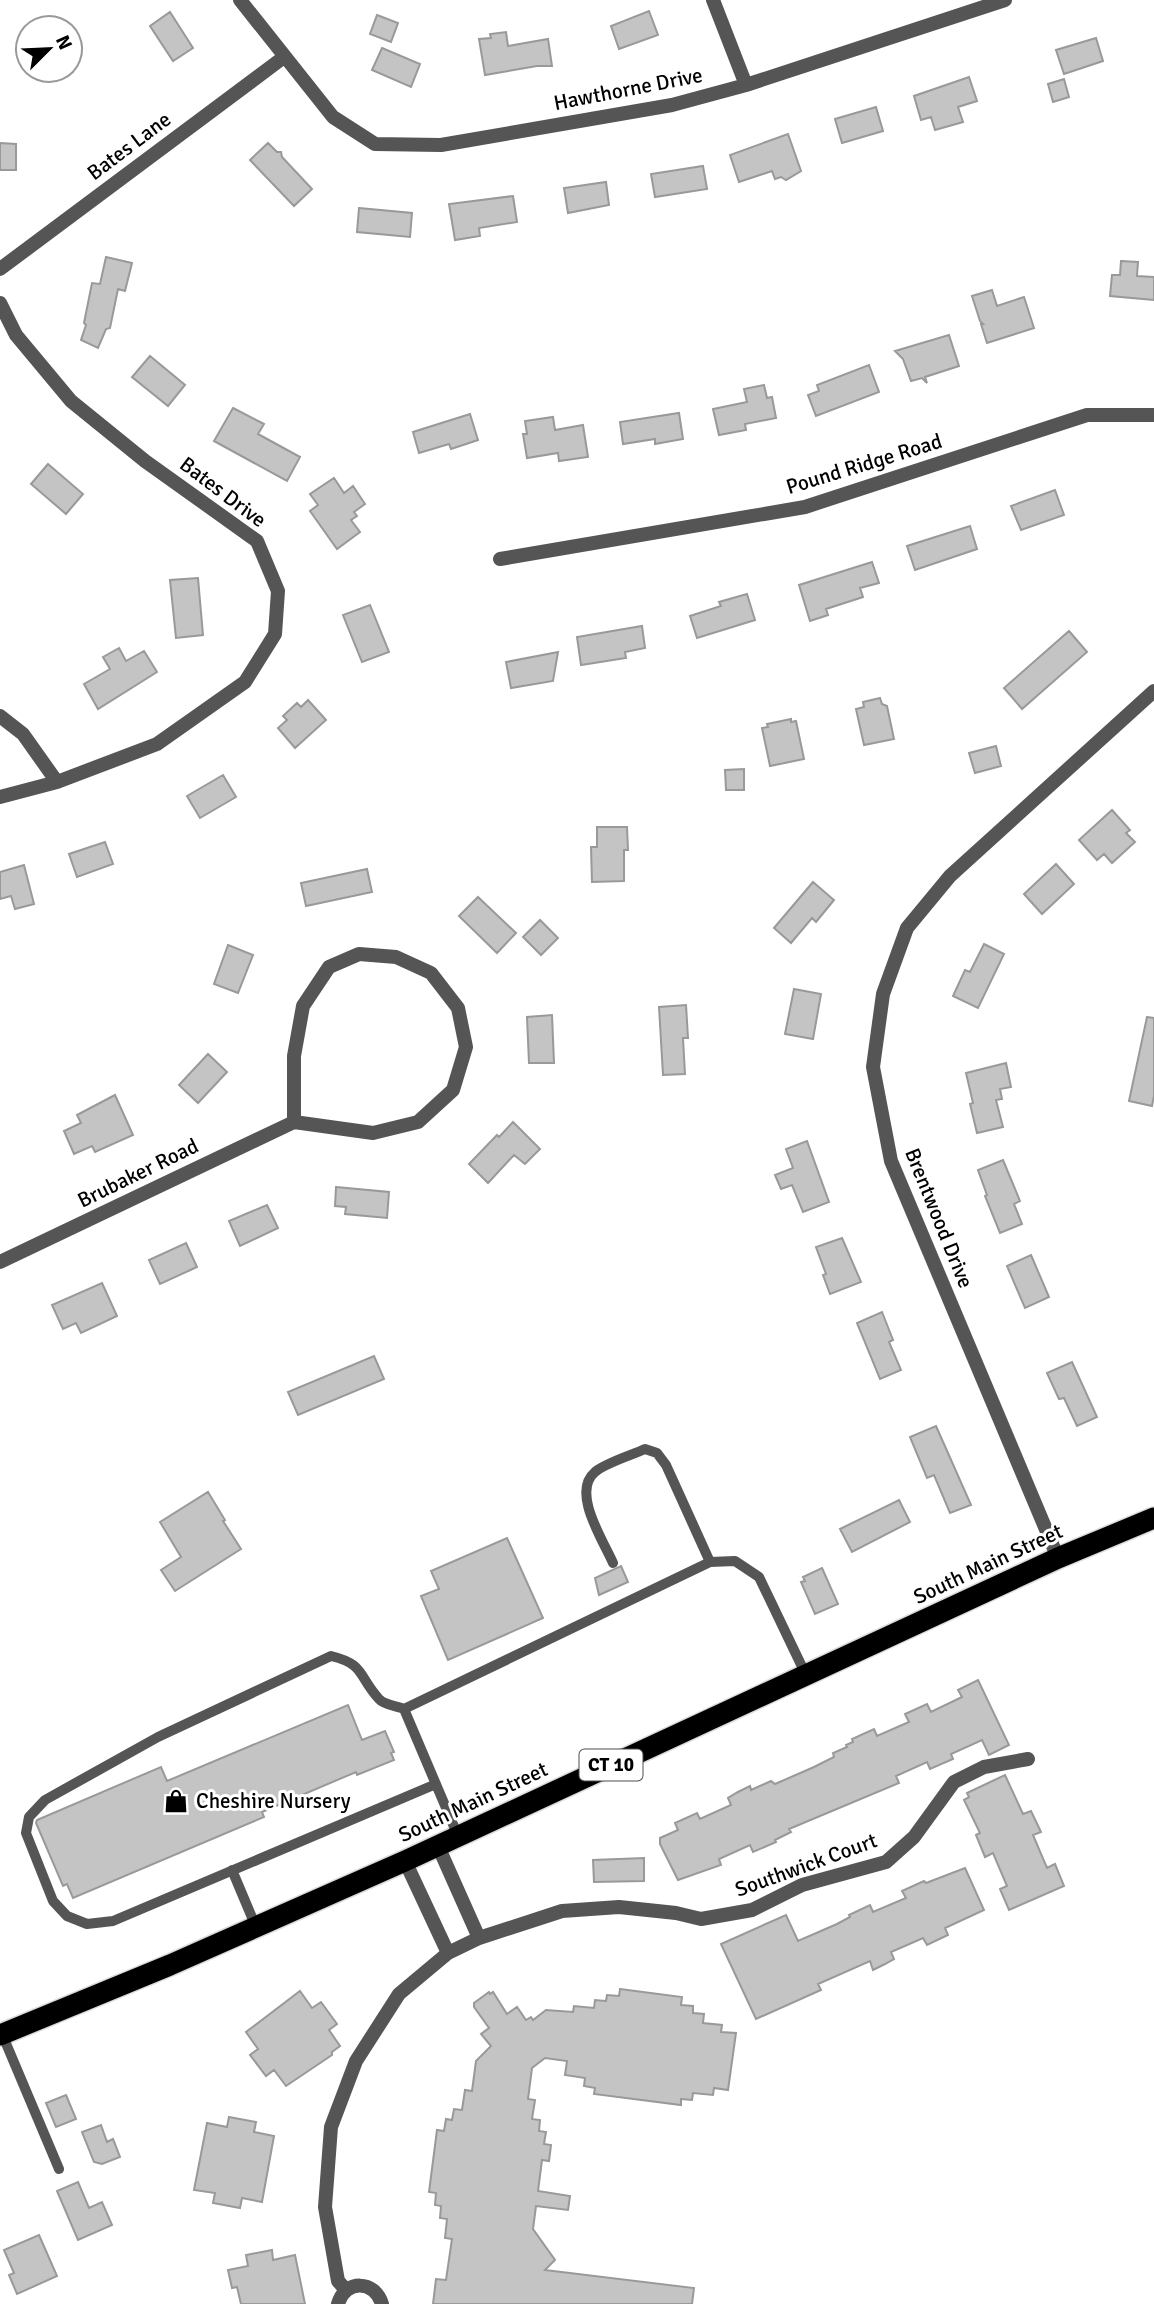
<svg xmlns="http://www.w3.org/2000/svg" width="1154" height="2304" viewBox="0 0 1154 2304" font-family="Signika,sans-serif">
	<style>
		.building { fill: #c4c4c4; stroke: #999; stroke-width: 2 }
		.lines { fill: none; stroke-linecap: round; stroke-linejoin: round }
		.highway-casing { stroke: #dbdbdb; stroke-width: 24 }
		.lane { stroke: #555; stroke-width: 10 }
		.street { stroke: #555; stroke-width: 14 }
		.highway { stroke: #000; stroke-width: 21 }
		.labels { text-anchor: middle; dominant-baseline: central; stroke-width: 6; stroke-linejoin: round; paint-order: stroke }
		.shield { fill: #fff; stroke: #4c4c4c; stroke-width: 2 }
		.shield-label { font-size: 19px; font-weight: bold; fill: #000 }
		.street-label { font-size: 21px; fill: #000; stroke: #fff }
		.poi-label { font-size: 21px; fill: #000; stroke: #fff; text-anchor: start }
	</style>
	<rect width="100%" height="100%" fill="#fff"/>
	<!-- building -->
	<path class="building" d="M 649,11 L 658,35 L 619,49 L 611,26 Z
		M 170,12 L 193,48 L 173,61 L 150,26 Z
		M 377,15 L 398,23 L 391,42 L 370,34 Z
		M 506,32 L 508,46 L 548,39 L 552,66 L 537,66 L 485,75 L 479,39 L 491,38 L 490,34 Z
		M 1096,38 L 1103,61 L 1064,74 L 1056,50 Z
		M 382,48 L 420,64 L 411,87 L 372,70 Z
		M 969,77 L 977,101 L 958,107 L 963,122 L 935,130 L 931,117 L 921,120 L 914,96 Z
		M 1064,79 L 1069,97 L 1053,102 L 1048,84 Z
		M 876,107 L 883,131 L 842,143 L 835,119 Z
		M 788,134 L 801,171 L 786,180 L 781,177 L 775,179 L 772,171 L 739,182 L 730,155 Z
		M 0,143 L 16,144 L 16,170 L 0,170 Z
		M 268,143 L 277,152 L 281,152 L 282,157 L 312,189 L 294,206 L 250,160 Z
		M 703,166 L 707,189 L 655,197 L 651,174 Z
		M 606,182 L 609,205 L 568,213 L 564,188 Z
		M 513,196 L 517,222 L 479,228 L 480,236 L 455,240 L 449,204 Z
		M 359,208 L 412,213 L 410,237 L 357,232 Z
		M 106,257 L 132,263 L 125,291 L 118,289 L 110,328 L 106,329 L 98,348 L 81,340 L 86,325 L 84,323 L 92,283 L 100,284 Z
		M 1121,261 L 1138,262 L 1137,276 L 1154,277 L 1154,300 L 1110,296 L 1112,275 L 1120,275 Z
		M 992,290 L 997,306 L 1024,297 L 1034,328 L 987,343 L 981,324 L 983,324 L 980,321 L 972,296 Z
		M 949,335 L 959,366 L 925,377 L 927,383 L 922,378 L 911,381 L 903,359 L 895,351 Z
		M 150,356 L 185,385 L 168,406 L 132,377 Z
		M 869,365 L 879,392 L 816,416 L 808,395 L 819,391 L 817,385 Z
		M 764,385 L 767,398 L 772,397 L 776,418 L 745,424 L 746,430 L 719,435 L 713,409 L 747,402 L 744,389 Z
		M 233,408 L 264,424 L 258,434 L 300,457 L 287,481 L 214,441 Z
		M 679,413 L 683,439 L 655,444 L 655,439 L 623,444 L 620,422 Z
		M 470,414 L 478,440 L 451,449 L 449,444 L 419,453 L 413,432 Z
		M 553,417 L 555,430 L 583,425 L 588,457 L 559,461 L 558,453 L 527,458 L 523,434 L 527,434 L 525,421 Z
		M 48,464 L 83,494 L 66,514 L 31,484 Z
		M 334,478 L 344,493 L 353,486 L 365,504 L 354,512 L 357,516 L 351,520 L 360,532 L 337,549 L 310,511 L 318,505 L 310,494 Z
		M 1055,490 L 1064,515 L 1021,530 L 1011,506 Z
		M 970,526 L 977,549 L 915,570 L 907,546 Z
		M 872,562 L 879,583 L 860,588 L 863,597 L 826,609 L 828,615 L 810,621 L 799,585 Z
		M 198,578 L 203,635 L 176,638 L 170,580 Z
		M 747,594 L 755,620 L 697,638 L 690,616 L 721,606 L 719,602 Z
		M 370,605 L 389,652 L 362,662 L 343,615 Z
		M 642,626 L 645,648 L 625,652 L 626,658 L 581,665 L 577,637 Z
		M 1069,631 L 1087,652 L 1022,709 L 1004,688 Z
		M 119,648 L 126,661 L 144,651 L 157,672 L 98,709 L 84,684 L 110,669 L 103,657 Z
		M 558,652 L 553,681 L 511,688 L 506,662 Z
		M 880,698 L 882,704 L 887,706 L 894,739 L 864,745 L 856,709 L 864,707 L 863,702 Z
		M 308,700 L 326,720 L 295,748 L 278,728 L 287,720 L 283,716 L 297,703 L 301,707 Z
		M 791,719 L 791,722 L 796,721 L 804,759 L 770,766 L 762,728 L 768,727 L 767,724 Z
		M 996,746 L 1001,766 L 975,773 L 969,753 Z
		M 744,769 L 744,790 L 726,790 L 725,770 Z
		M 223,775 L 236,797 L 200,818 L 187,796 Z
		M 1112,810 L 1130,830 L 1126,833 L 1135,842 L 1112,863 L 1104,854 L 1097,860 L 1079,840 Z
		M 597,827 L 627,827 L 628,850 L 624,850 L 624,881 L 592,882 L 591,847 L 597,847 Z
		M 105,842 L 113,864 L 77,877 L 69,854 Z
		M 1056,864 L 1074,884 L 1042,914 L 1024,894 Z
		M 24,865 L 34,904 L 15,909 L 11,896 L 0,899 L 0,872 Z
		M 367,869 L 372,892 L 306,906 L 301,883 Z
		M 813,882 L 834,900 L 816,922 L 812,918 L 791,943 L 774,928 Z
		M 478,897 L 516,933 L 497,953 L 459,916 Z
		M 540,920 L 558,938 L 541,955 L 523,937 Z
		M 984,944 L 1004,954 L 978,1008 L 953,996 L 965,970 L 970,972 Z
		M 228,945 L 253,955 L 238,993 L 214,984 Z
		M 794,989 L 821,994 L 813,1039 L 785,1034 Z
		M 686,1005 L 688,1038 L 683,1038 L 685,1074 L 663,1075 L 659,1007 Z
		M 552,1015 L 554,1063 L 529,1063 L 527,1017 Z
		M 1147,1017 L 1154,1018 L 1154,1096 L 1152,1106 L 1129,1101 Z
		M 208,1054 L 227,1072 L 198,1103 L 179,1085 Z
		M 1006,1063 L 1011,1087 L 1000,1089 L 1002,1099 L 996,1100 L 1003,1127 L 977,1133 L 970,1104 L 973,1103 L 966,1073 Z
		M 115,1095 L 133,1135 L 95,1152 L 92,1146 L 74,1154 L 64,1131 L 81,1123 L 77,1115 Z
		M 513,1122 L 540,1149 L 525,1164 L 514,1155 L 488,1183 L 469,1164 L 497,1135 L 499,1137 Z
		M 807,1141 L 829,1202 L 803,1212 L 792,1185 L 781,1189 L 775,1175 L 793,1168 L 786,1149 Z
		M 1003,1160 L 1020,1201 L 1014,1204 L 1022,1224 L 1000,1233 L 985,1196 L 987,1195 L 978,1170 Z
		M 336,1187 L 389,1192 L 387,1218 L 345,1214 L 346,1207 L 335,1206 Z
		M 267,1205 L 278,1228 L 240,1246 L 229,1221 Z
		M 842,1238 L 861,1282 L 830,1294 L 823,1275 L 826,1274 L 816,1247 Z
		M 186,1243 L 197,1267 L 160,1284 L 149,1260 Z
		M 1031,1255 L 1049,1297 L 1025,1308 L 1007,1266 Z
		M 102,1283 L 117,1316 L 81,1333 L 76,1323 L 63,1329 L 52,1305 Z
		M 882,1312 L 893,1340 L 889,1342 L 901,1370 L 880,1379 L 857,1323 Z
		M 374,1356 L 384,1379 L 298,1415 L 288,1392 Z
		M 1072,1362 L 1097,1417 L 1077,1426 L 1064,1398 L 1059,1399 L 1047,1373 Z
		M 936,1426 L 971,1505 L 950,1513 L 934,1475 L 927,1478 L 910,1437 Z
		M 208,1492 L 225,1520 L 223,1521 L 241,1549 L 175,1591 L 161,1570 L 181,1557 L 160,1522 Z
		M 899,1500 L 910,1522 L 852,1552 L 840,1529 Z
		M 507,1538 L 543,1618 L 448,1660 L 421,1596 L 439,1589 L 431,1571 Z
		M 621,1566 L 628,1582 L 599,1595 L 595,1578 Z
		M 822,1568 L 838,1604 L 815,1614 L 801,1582 L 805,1581 L 803,1577 Z
		M 978,1680 L 1009,1745 L 989,1755 L 982,1740 L 951,1754 L 953,1759 L 930,1769 L 927,1762 L 896,1776 L 899,1783 L 789,1829 L 791,1832 L 775,1840 L 776,1842 L 753,1852 L 750,1845 L 719,1859 L 721,1865 L 678,1880 L 660,1844 L 660,1838 L 678,1830 L 675,1823 L 697,1813 L 700,1819 L 731,1805 L 728,1798 L 738,1792 L 750,1786 L 751,1790 L 771,1781 L 775,1784 L 814,1767 L 834,1757 L 833,1753 L 847,1747 L 846,1745 L 853,1742 L 852,1739 L 874,1729 L 877,1736 L 909,1722 L 905,1714 L 927,1704 L 931,1712 L 962,1697 L 958,1690 Z
		M 348,1705 L 362,1740 L 385,1731 L 394,1752 L 391,1753 L 394,1760 L 357,1775 L 356,1772 L 262,1812 L 264,1817 L 73,1898 L 67,1884 L 63,1886 L 36,1823 L 37,1820 L 161,1767 L 167,1781 Z
		M 1005,1775 L 1023,1814 L 1031,1811 L 1041,1832 L 1033,1835 L 1047,1868 L 1055,1864 L 1064,1886 L 1009,1910 L 1000,1889 L 1007,1886 L 993,1853 L 985,1857 L 976,1835 L 980,1833 L 964,1800 L 969,1797 L 967,1793 Z
		M 644,1858 L 644,1881 L 594,1882 L 593,1860 Z
		M 965,1868 L 984,1910 L 945,1928 L 948,1935 L 927,1945 L 923,1938 L 891,1952 L 894,1959 L 885,1964 L 873,1970 L 870,1961 L 818,1984 L 821,1990 L 756,2019 L 721,1944 L 786,1915 L 798,1941 L 837,1924 L 850,1917 L 849,1915 L 870,1905 L 873,1912 L 906,1898 L 902,1891 L 924,1881 L 926,1883 Z
		M 620,1989 L 682,1997 L 681,2005 L 693,2006 L 693,2013 L 704,2014 L 703,2023 L 722,2025 L 721,2032 L 736,2033 L 728,2090 L 714,2088 L 713,2095 L 693,2093 L 692,2100 L 681,2099 L 681,2105 L 594,2094 L 595,2088 L 584,2086 L 585,2078 L 565,2075 L 567,2061 L 545,2058 L 532,2068 L 528,2099 L 535,2100 L 532,2119 L 540,2120 L 539,2131 L 546,2132 L 544,2144 L 551,2145 L 549,2161 L 542,2160 L 538,2191 L 570,2196 L 568,2210 L 536,2206 L 533,2229 L 555,2260 L 545,2270 L 694,2288 L 692,2304 L 433,2304 L 436,2279 L 446,2280 L 452,2239 L 445,2238 L 447,2219 L 440,2218 L 441,2206 L 435,2205 L 436,2193 L 429,2192 L 437,2130 L 444,2131 L 446,2119 L 452,2120 L 454,2109 L 462,2110 L 465,2090 L 472,2091 L 476,2061 L 491,2046 L 481,2034 L 489,2028 L 474,2007 L 474,2003 L 489,1992 L 490,1994 L 493,1992 L 507,2014 L 517,2007 L 526,2020 L 531,2017 L 533,2020 L 546,2010 L 573,2012 L 574,2006 L 594,2008 L 595,2000 L 606,2001 L 607,1995 L 619,1996 Z
		M 300,1991 L 312,2008 L 321,2002 L 337,2024 L 329,2030 L 340,2046 L 332,2052 L 332,2055 L 286,2086 L 274,2070 L 266,2076 L 250,2055 L 258,2049 L 246,2032 Z
		M 66,2095 L 76,2119 L 56,2127 L 46,2103 Z
		M 229,2117 L 256,2122 L 254,2132 L 274,2136 L 262,2202 L 242,2198 L 240,2208 L 213,2203 L 215,2193 L 194,2190 L 207,2123 L 227,2127 Z
		M 101,2125 L 107,2142 L 113,2139 L 120,2157 L 102,2164 L 94,2162 L 82,2132 Z
		M 78,2182 L 89,2208 L 102,2202 L 112,2225 L 78,2240 L 57,2191 Z
		M 39,2235 L 57,2276 L 17,2294 L 9,2275 L 14,2273 L 4,2250 Z
		M 272,2250 L 273,2260 L 295,2255 L 305,2304 L 241,2304 L 237,2287 L 232,2288 L 228,2270 L 248,2266 L 246,2255 Z"/>
	<g class="lines">
		<!-- highway casing -->
		<g class="highway-casing">
			<path id="highway" d="M 0,2035 L 170,1965 L 405,1861 L 1058,1558 L 1154,1518"/>
		</g>
		<!-- lane -->
		<path class="lane" d="M 613,1563 C 603,1540 571,1492 595,1472 C 605,1463 632,1455 645,1449 L 657,1453 L 666,1465 L 710,1562
			M 404,1709 C 397,1706 384,1705 379,1699 C 358,1676 365,1664 331,1656 L 158,1737 L 45,1800 L 29,1817 L 26,1833 L 53,1901 L 67,1916 L 87,1924 L 113,1921 L 436,1784
			M 458,1836 L 404,1709 L 710,1562 L 735,1561 L 759,1577 L 806,1675
			M 232,1870 L 256,1927
			M 2,2034 L 59,2169"/>
		<!-- street -->
		<path class="street" d="M 240,0 L 333,117 L 375,144 L 441,145 L 672,105 L 746,85 L 1005,0
			M 713,0 L 746,85
			M 0,269 L 284,57
			M 0,303 L 16,335 L 71,401 L 145,461 L 257,541 L 278,591 L 275,634 L 245,682 L 157,744 L 57,782 L 0,797
			M 500,559 L 805,507 L 1087,415 L 1154,415
			M 0,716 L 23,734 L 57,782
			M 359,954 L 396,957 L 431,973 L 458,1008 L 466,1047 L 453,1090 L 418,1122 L 373,1133 L 294,1122 L 294,1056 L 303,1006 L 329,967 Z
			M 0,1262 L 294,1122
			M 1058,1558 L 891,1161 L 873,1067 L 883,994 L 907,928 L 950,876 L 1154,691
			M 438,1846 L 479,1938
			M 405,1861 L 448,1953
			M 346,2290 L 338,2281 L 325,2207 L 331,2127 L 356,2061 L 399,1994 L 448,1953 L 479,1938 L 562,1911 L 619,1907 L 676,1913 L 701,1919 L 752,1910 L 802,1885 L 886,1862 L 914,1837 L 954,1782 L 984,1767 L 1028,1759
			M 338,2304 C 345,2279 375,2280 382,2304"/>
		<!-- highway -->
		<use href="#highway" class="highway"/>
	</g>
	<!-- icons -->
	<defs>
		<g id="shop-bare" transform="scale(1.89)"><path d="M-5-2.5h2.3a2.7 3.5 0 0 1 5.4 0H5L5.5 6h-11ZM-1.5-2.5h3a1.5 2.3 0 0 0-3 0Z" fill="#000" stroke="#fff" stroke-width="2.5" paint-order="stroke"/></g>
	</defs>
	<g fill-rule="evenodd">
		<use href="#shop-bare" x="176" y="1801"/>
	</g>
	<g class="labels">
		<!-- shield labels -->
		<rect class="shield" x="579.5" y="1749.5" width="63" height="31" rx="5"/>
		<g class="shield-label">
			<text x="611" y="1765">CT 10</text>
		</g>
		<!-- street labels -->
		<g class="street-label">
			<text transform="translate(628 89) rotate(-11)">Hawthorne Drive</text>
			<text transform="translate(129 146) rotate(-37)">Bates Lane</text>
			<text transform="translate(864 464) rotate(-17)">Pound Ridge Road</text>
			<text transform="translate(223 492) rotate(37)">Bates Drive</text>
			<text transform="translate(138 1173) rotate(-26)">Brubaker Road</text>
			<text transform="translate(939 1218) rotate(68)">Brentwood Drive</text>
			<text transform="translate(988 1564) rotate(-25)">South Main Street</text>
			<text transform="translate(473 1802) rotate(-25)">South Main Street</text>
			<text transform="translate(806 1865) rotate(-20)">Southwick Court</text>
		</g>
		<!-- poi labels -->
		<g class="poi-label">
			<text x="196" y="1801">Cheshire Nursery</text>
		</g>
	</g>
	<!-- north arrow -->
	<g transform="translate(49 49) rotate(66)"><circle r="33" fill="#ffffff" stroke="#999999" stroke-width="2"/>
	<path d="M0-5L12 26L0 18L-12 26Z" fill="#000000"/>
	<text y="-10" font-size="19" font-weight="bold" text-anchor="middle" fill="#000000">N</text>
	</g>
</svg>
